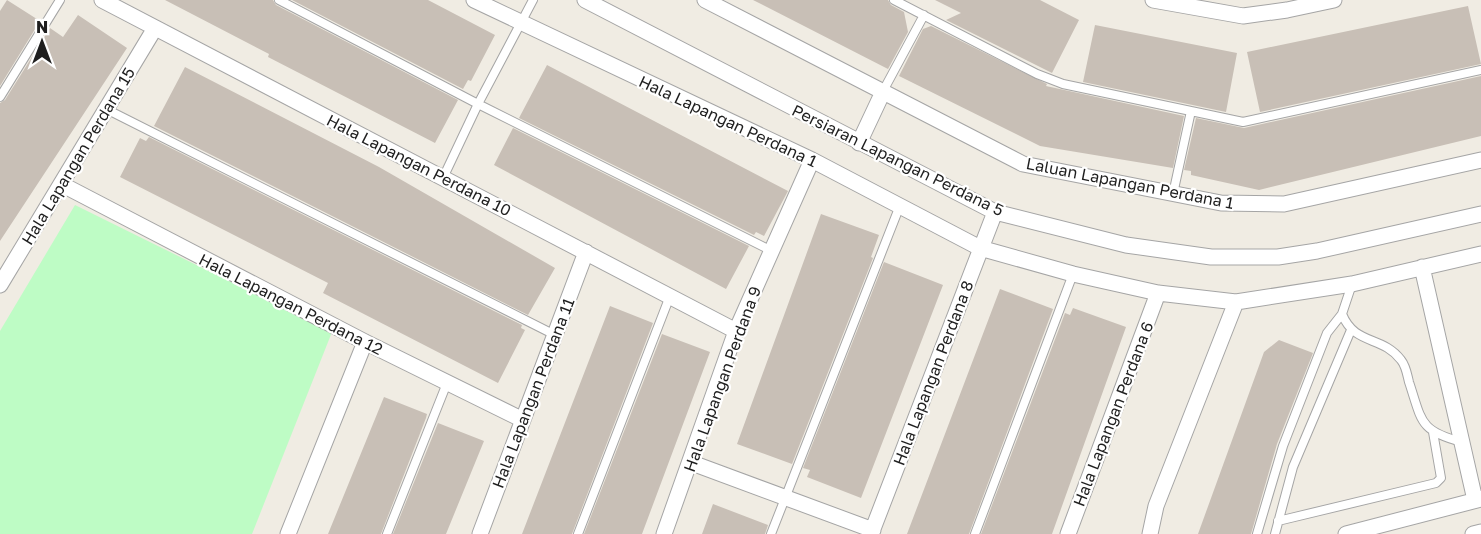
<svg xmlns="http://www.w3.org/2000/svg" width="1481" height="534" viewBox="0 0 1481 534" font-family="'Golos Text',sans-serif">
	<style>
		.park { fill: #befcc5 }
		.building { fill: #c8bfb6 }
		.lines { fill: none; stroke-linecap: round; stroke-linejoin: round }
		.service-casing { stroke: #a5a5a5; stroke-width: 10 }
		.minor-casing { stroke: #a5a5a5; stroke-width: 17 }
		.service { stroke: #fff; stroke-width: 8 }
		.minor { stroke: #fff; stroke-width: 15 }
		.labels { text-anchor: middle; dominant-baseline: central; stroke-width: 4.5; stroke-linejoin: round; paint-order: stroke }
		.street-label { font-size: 16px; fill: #1e1e1e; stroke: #fff }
	</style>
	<rect width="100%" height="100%" fill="#f0ece3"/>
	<!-- park -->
	<path class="park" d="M 75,205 L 332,332 L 252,534 L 0,534 L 0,331 Z"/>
	<!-- building -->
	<path class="building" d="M 7,0 L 40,21 L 0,86 L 0,11 Z
		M 165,0 L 273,0 L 276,5 L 458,100 L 435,143 L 268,57 L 269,54 Z
		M 292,0 L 428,0 L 495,35 L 471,81 L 468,80 L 463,89 Z
		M 753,0 L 888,0 L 891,5 L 904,12 L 908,32 L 888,69 Z
		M 935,0 L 1040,0 L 1079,20 L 1052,73 L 946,20 L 961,13 Z
		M 1468,6 L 1481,64 L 1260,112 L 1247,52 Z
		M 78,15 L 127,48 L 0,241 L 0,103 L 5,100 L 50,28 L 63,37 Z
		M 1095,25 L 1237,53 L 1226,112 L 1083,82 Z
		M 931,26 L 1047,84 L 1046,86 L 1184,116 L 1173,168 L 1040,146 L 899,76 L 923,29 Z
		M 547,65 L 788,191 L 764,236 L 756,232 L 754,235 L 519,118 Z
		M 185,67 L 379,167 L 555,268 L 528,315 L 154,126 Z
		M 1481,76 L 1481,136 L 1259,190 L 1191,175 L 1191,171 L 1184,170 L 1196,118 L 1244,128 Z
		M 513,128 L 749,246 L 726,289 L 494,165 Z
		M 149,137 L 522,325 L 521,328 L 525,330 L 498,383 L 323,293 L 328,283 L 120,177 L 140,138 L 146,141 Z
		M 821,214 L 879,235 L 871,257 L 873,258 L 792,464 L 737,444 Z
		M 884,262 L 943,285 L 861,498 L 807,477 L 810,470 L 803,468 Z
		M 1000,289 L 1053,309 L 969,534 L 907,534 Z
		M 610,306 L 653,323 L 572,534 L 522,534 Z
		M 1073,308 L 1126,327 L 1052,534 L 981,534 L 1065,313 L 1070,315 Z
		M 662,334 L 710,352 L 642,534 L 584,534 Z
		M 1279,340 L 1313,353 L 1277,444 L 1251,534 L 1198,534 L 1264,352 Z
		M 384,397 L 427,414 L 426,418 L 381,534 L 328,534 Z
		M 438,423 L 484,441 L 446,534 L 393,534 Z
		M 713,504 L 768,525 L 765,534 L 702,534 Z"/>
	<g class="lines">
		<!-- service casing -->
		<g class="service-casing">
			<path id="service" d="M 279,0 L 478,104 L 770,250
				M 894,0 L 1037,74 L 1063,84 L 1243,122 L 1481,70
				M 882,93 L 924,15
				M 0,97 L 60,0
				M 106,109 L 555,335
				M 443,178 L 478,104 L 533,0
				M 1173,194 L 1191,111
				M 1342,314 C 1355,346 1382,335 1401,360 C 1406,366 1407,374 1409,382 C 1422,421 1419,431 1462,442
				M 1278,521 L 1436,483 L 1441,478 L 1433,432
				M 387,534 L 447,383
				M 578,534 L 670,296
				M 771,534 L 899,208
				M 975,534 L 1073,274
				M 1257,534 L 1283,446 L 1327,333 L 1342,314 L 1352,284
				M 1275,534 L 1293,467 L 1351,330"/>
		</g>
		<!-- minor casing -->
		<g class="minor-casing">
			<path id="minor" d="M 102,0 L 736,331
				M 474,0 L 812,160 L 980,248 L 1073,274 L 1158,293 L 1236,302 L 1352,284 L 1481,254
				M 585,0 L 995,212 L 1126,245 L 1211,257 L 1278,257 L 1317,251 L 1481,214
				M 705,0 L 1023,164 L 1221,203 L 1284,204 L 1481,160
				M 1153,0 L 1243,16 L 1287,10 L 1334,0
				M 859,143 L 882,94
				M 61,184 L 365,342 L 523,420
				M 1422,267 L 1475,500
				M 0,285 L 155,28
				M 692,463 L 873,530
				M 288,534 L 365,342
				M 480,534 L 586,252
				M 664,534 L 736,331 L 812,160
				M 871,534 L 995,212
				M 1068,534 L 1158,293
				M 1150,534 L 1156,506 L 1236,302
				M 1346,534 L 1481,499
				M 1473,534 L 1481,532"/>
		</g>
		<!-- service -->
		<use href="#service" class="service"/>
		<!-- minor -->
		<use href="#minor" class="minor"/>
	</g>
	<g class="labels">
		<!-- street labels -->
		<g class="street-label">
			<text transform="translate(728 121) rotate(25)">Hala Lapangan Perdana 1</text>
			<text transform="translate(78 156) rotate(-59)">Hala Lapangan Perdana 15</text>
			<text transform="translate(898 160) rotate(26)">Persiaran Lapangan Perdana 5</text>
			<text transform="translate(419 165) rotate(27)">Hala Lapangan Perdana 10</text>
			<text transform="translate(1130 183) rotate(11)">Laluan Lapangan Perdana 1</text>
			<text transform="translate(291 304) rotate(27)">Hala Lapangan Perdana 12</text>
			<text transform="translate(933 373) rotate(-69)">Hala Lapangan Perdana 8</text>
			<text transform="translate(722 379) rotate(-70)">Hala Lapangan Perdana 9</text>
			<text transform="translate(533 393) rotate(-69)">Hala Lapangan Perdana 11</text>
			<text transform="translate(1113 414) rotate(-69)">Hala Lapangan Perdana 6</text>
		</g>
	</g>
	<!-- north arrow -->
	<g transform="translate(42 42)" stroke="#ffffff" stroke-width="4.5" paint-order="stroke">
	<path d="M0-4.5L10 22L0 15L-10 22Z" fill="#1e1e1e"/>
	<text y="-9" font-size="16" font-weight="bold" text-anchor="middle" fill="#1e1e1e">N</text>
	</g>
</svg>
